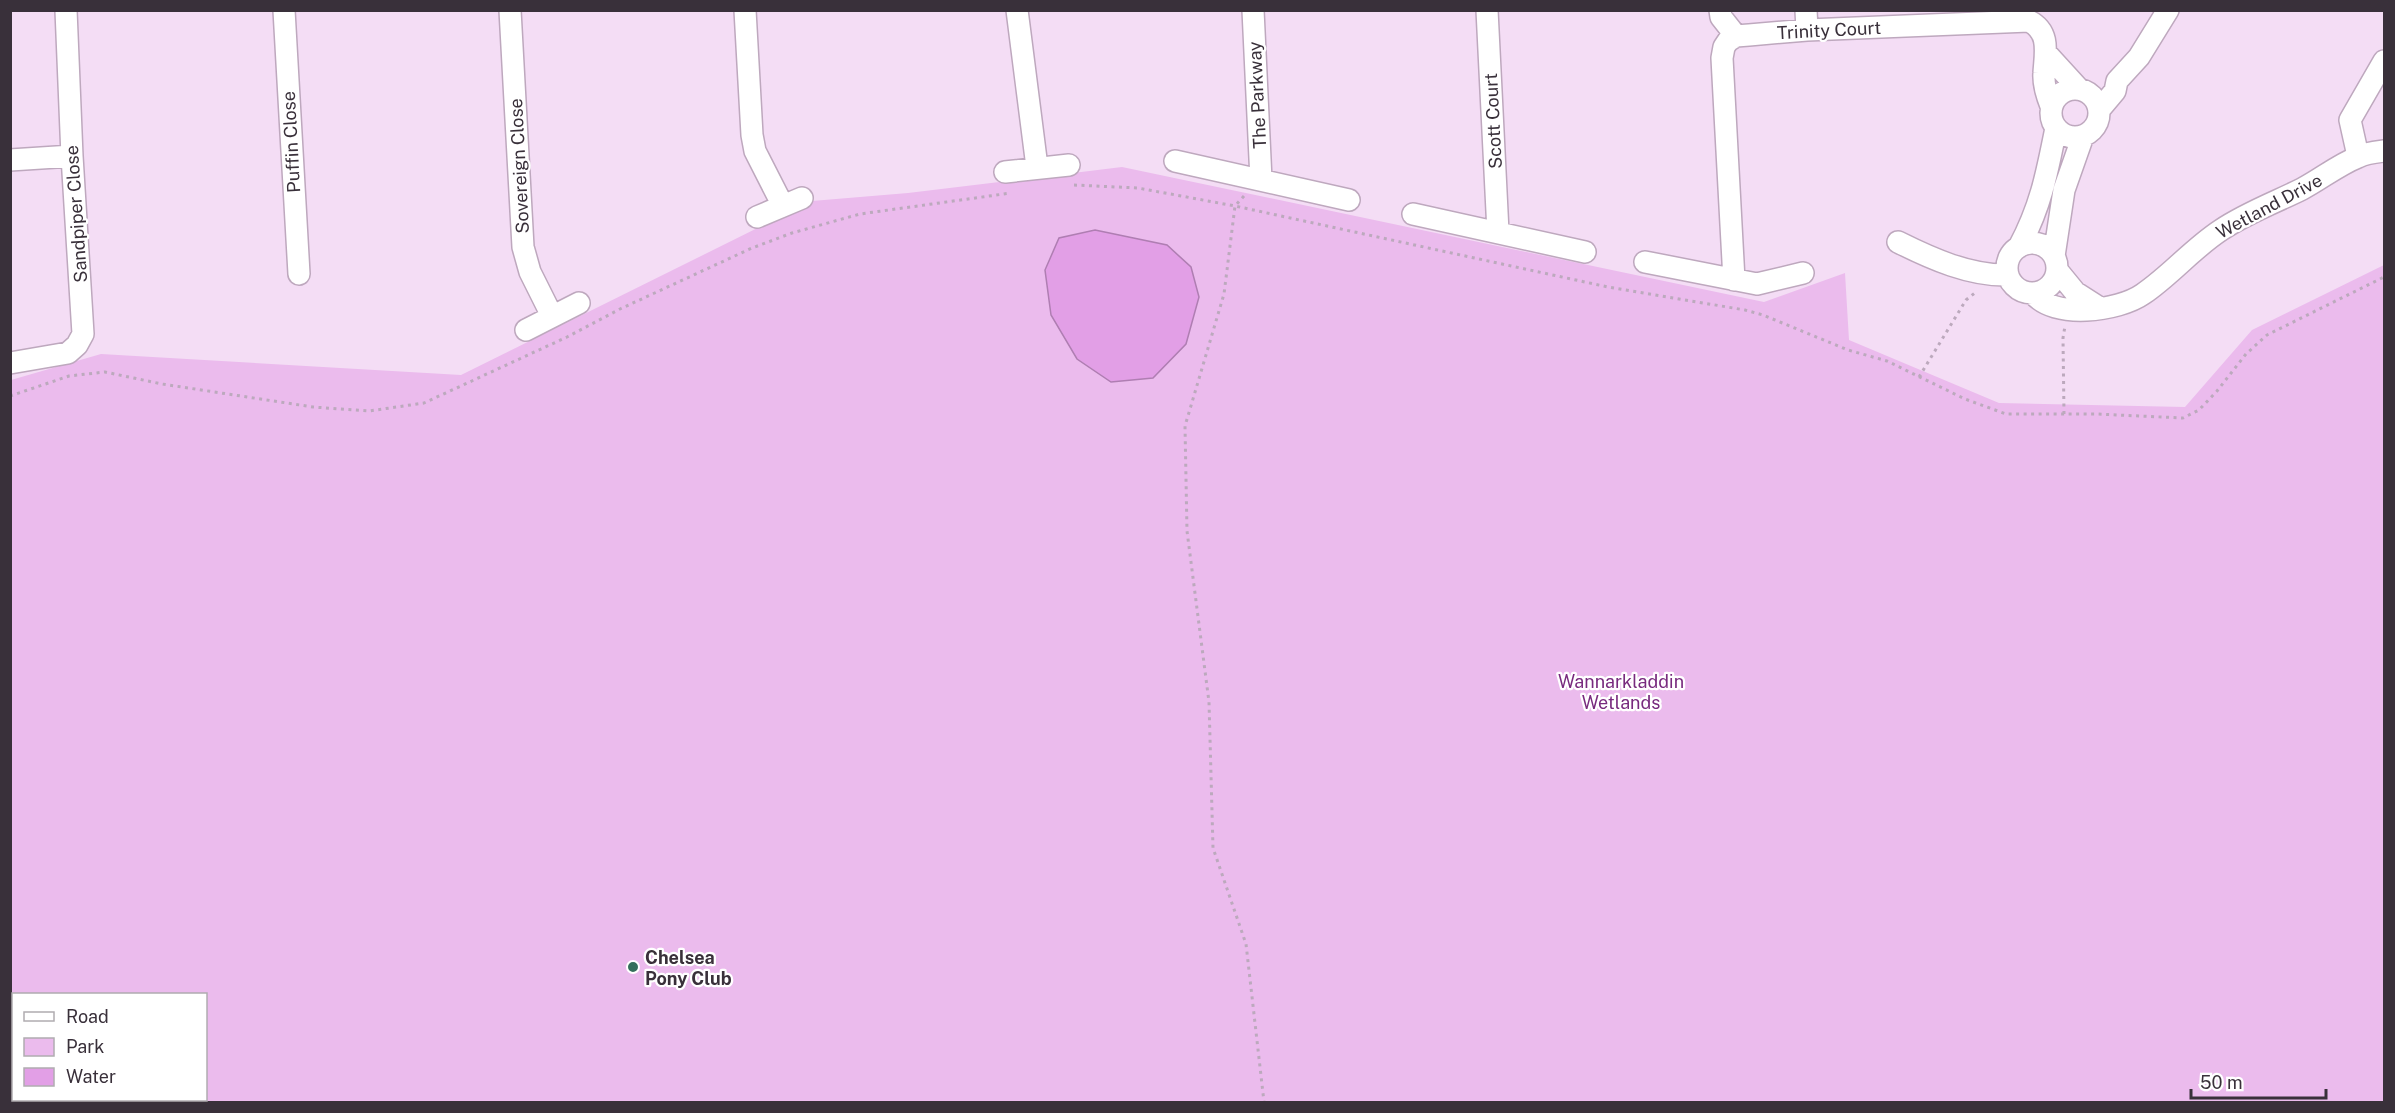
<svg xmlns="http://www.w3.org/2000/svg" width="2395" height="1113" viewBox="0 0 2395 1113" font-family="'Public Sans',sans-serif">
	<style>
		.green { fill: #ebbbed; fill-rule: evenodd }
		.water { fill: #e29fe6; stroke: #af7eb2; stroke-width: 1.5 }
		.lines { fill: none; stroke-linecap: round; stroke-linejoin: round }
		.minor-casing { stroke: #bea8be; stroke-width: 24 }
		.path { stroke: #bca9bd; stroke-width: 3; stroke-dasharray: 3 4.5; stroke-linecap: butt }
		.minor { stroke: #fff; stroke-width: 21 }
		.poi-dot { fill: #336f5b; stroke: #fff; stroke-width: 2 }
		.labels { text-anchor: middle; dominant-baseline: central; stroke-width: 4.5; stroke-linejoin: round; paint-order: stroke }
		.street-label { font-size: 18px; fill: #39303a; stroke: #fff }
		.park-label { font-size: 18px; fill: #782a7e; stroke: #fff }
		.poi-label { font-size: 18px; font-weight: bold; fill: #39303a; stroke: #fff; text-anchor: start }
	</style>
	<rect width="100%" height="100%" fill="#f4ddf5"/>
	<!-- green -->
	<path class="green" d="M 1122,167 L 1764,302 L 1845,273 L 1849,340 L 1999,403 L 2185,407 L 2252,330 L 2384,265 L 2384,1102 L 11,1102 L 11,380 L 101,354 L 461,375 L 812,201 L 908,193 ZM 14,994 L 206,994 L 206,1100 L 14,1100 Z"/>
	<!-- water -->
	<path class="water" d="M 1095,230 L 1167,245 L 1191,267 L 1199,297 L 1186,344 L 1153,378 L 1111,382 L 1077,359 L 1051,315 L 1045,270 L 1059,238 Z"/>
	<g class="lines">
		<!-- minor casing -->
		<g class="minor-casing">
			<path id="minor" d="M 284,10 L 299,274
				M 510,10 L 523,247 L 530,272 L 552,316
				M 745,10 L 752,135 L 755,151 L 783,206
				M 1017,10 L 1037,167
				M 1253,10 L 1261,180
				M 1487,10 L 1498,232
				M 1720,10 L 1721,17 L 1736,36
				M 1806,10 L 1807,30
				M 2047,54 L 2079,89
				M2051 113a24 24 0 1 1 48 0a24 24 0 1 1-48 0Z
				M 2099,110 L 2115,91 L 2117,81 L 2139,57 L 2168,10
				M 2358,156 L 2350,120 L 2384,61
				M 10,160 L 72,156
				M 1175,161 L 1349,200
				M 1005,172 L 1069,165
				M 1413,214 L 1585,252
				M 757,217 L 802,198
				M 1898,242 C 1932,259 1970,276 2008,275
				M2007 268a25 25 0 1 1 50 0a25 25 0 1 1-50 0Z
				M 2019,247 C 2041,206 2047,173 2056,128
				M 2054,256 L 2064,190 L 2083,136
				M 1645,262 L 1757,284 L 1803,273
				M 2057,270 L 2075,292 L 2100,308
				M 1734,280 L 1722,58 L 1724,47 L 1728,41 L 1736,36 L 1749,35 L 1807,30 L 2029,21 C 2051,32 2045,54 2044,73 C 2043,85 2047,96 2051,106
				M 2033,293 C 2053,320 2119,311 2143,294 C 2171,275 2192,249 2221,230 C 2246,213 2276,202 2302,189 C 2321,179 2338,165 2358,157 C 2366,153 2376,152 2384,151
				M 526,330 L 579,303
				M 10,363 L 68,353 L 77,345 L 83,334 L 72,156 L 66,10"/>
		</g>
		<!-- path -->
		<path class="path" d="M 1074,185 L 1138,188 L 1235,206 L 1608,287 L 1745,310 L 1763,315 L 1848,350 L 1887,361 L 1965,399 L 2006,414 L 2096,414 L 2183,418 L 2199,410 L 2217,391 L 2246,354 L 2267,335 L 2384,277
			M 1244,196 L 1235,206 L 1224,294 L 1185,426 L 1187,531 L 1209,702 L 1213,848 L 1246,944 L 1264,1102
			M 1919,377 L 1966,300 L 1976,292
			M 10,396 L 69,376 L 105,372 L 162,384 L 313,407 L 369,411 L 424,403 L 567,337 L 620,309 L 752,248 L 792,233 L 860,214 L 1011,193
			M 2064,414 L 2063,338 L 2065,326"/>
		<!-- minor -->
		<use href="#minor" class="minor"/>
	</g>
	<!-- markers -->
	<circle class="poi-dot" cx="633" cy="967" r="6"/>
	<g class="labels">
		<!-- street labels -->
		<g class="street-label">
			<text transform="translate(1829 30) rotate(-3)">Trinity Court</text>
			<text transform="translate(1257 95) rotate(-93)">The Parkway</text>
			<text transform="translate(1493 121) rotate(-93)">Scott Court</text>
			<text transform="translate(291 142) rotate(-93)">Puffin Close</text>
			<text transform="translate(519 166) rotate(-93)">Sovereign Close</text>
			<text transform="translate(2269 206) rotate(-28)">Wetland Drive</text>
			<text transform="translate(76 214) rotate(-94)">Sandpiper Close</text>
		</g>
		<!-- park labels -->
		<g class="park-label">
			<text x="1621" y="681">Wannarkladdin<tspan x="1621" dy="21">Wetlands</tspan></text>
		</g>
		<!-- poi labels -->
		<g class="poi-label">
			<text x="645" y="957">Chelsea<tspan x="645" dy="21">Pony Club</tspan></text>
		</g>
	</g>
	<!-- border -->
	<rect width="2395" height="1113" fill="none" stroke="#39303a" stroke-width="24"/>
	<!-- legend -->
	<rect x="12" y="993" width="195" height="108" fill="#ffffff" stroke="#b0acb0" stroke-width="1.5"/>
	<rect x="24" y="1012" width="30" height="9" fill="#ffffff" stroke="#b0acb0" stroke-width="1.5"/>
	<text x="66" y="1023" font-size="18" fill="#39303a">Road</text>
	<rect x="24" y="1038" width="30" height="18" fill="#ebbbed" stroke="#b0acb0" stroke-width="1.5"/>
	<text x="66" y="1053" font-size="18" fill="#39303a">Park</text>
	<rect x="24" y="1068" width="30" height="18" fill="#e29fe6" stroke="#b0acb0" stroke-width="1.5"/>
	<text x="66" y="1083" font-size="18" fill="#39303a">Water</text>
	<!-- scale -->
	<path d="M2191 1089v9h135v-9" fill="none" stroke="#39303a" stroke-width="3"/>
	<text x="2200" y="1089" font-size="18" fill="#39303a" stroke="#ffffff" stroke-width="4.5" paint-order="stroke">50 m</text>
</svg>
